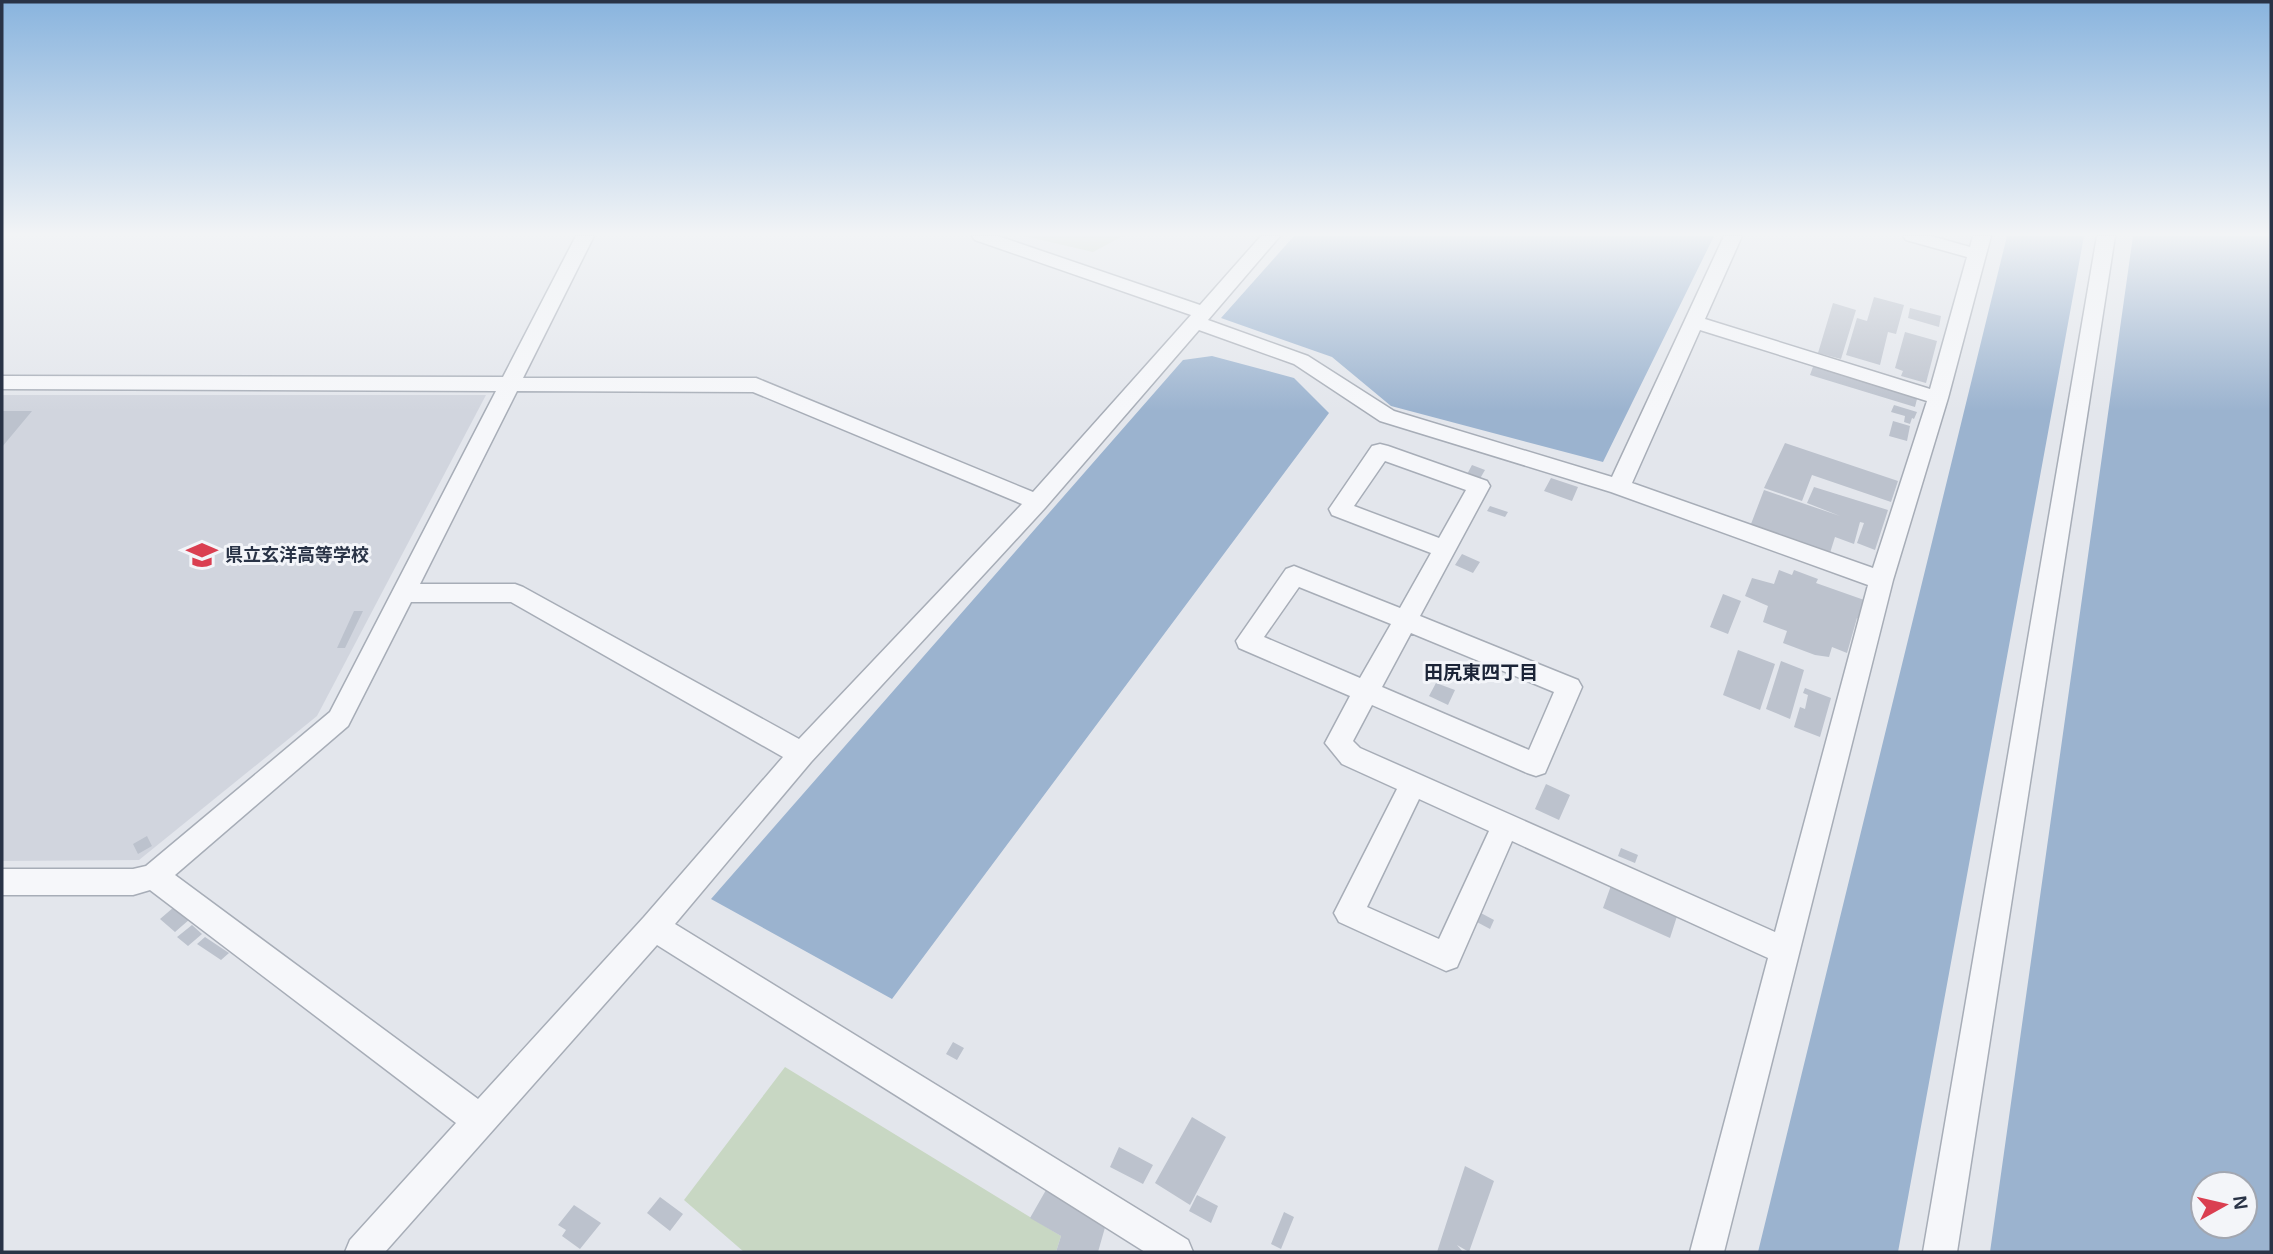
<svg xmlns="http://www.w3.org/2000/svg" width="2273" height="1254" viewBox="0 0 2273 1254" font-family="Helvetica,'Noto Sans JP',sans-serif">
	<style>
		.built { fill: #d1d5de }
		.green { fill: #c8d7c3 }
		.water { fill: #9bb3cf; fill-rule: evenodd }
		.building { fill: #bcc2cd }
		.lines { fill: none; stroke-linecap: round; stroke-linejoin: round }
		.minor-casing { stroke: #a7adb7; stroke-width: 3 }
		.minor { fill: #f6f7fa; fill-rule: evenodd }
		.labels { text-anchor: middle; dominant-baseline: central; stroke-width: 6; stroke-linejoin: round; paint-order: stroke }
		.poi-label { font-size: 18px; font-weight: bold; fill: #293346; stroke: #f3f5f9; text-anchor: start }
		.neighbourhood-label { font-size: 19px; font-weight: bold; fill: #1b2437; stroke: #f3f5f9 }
	</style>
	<rect width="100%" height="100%" fill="#e3e6ec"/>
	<!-- built -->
	<path class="built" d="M 2,395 L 486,395 L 317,716 L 139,860 L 2,861 Z"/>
	<!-- green -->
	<path class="green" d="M 1024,236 L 1123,236 L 1093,252 Z
		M 785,1067 L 1061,1236 L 1056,1252 L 744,1252 L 684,1200 Z"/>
	<!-- water -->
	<path class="water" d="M 1294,236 L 1714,236 L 1603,462 L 1391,406 L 1332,357 L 1221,318 Z
		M 2007,236 L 2084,236 L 1898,1252 L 1758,1252 Z
		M 2133,236 L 2271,236 L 2271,1252 L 1990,1252 ZM 2203,1184 L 2245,1184 L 2245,1226 L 2203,1226 Z
		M 1212,356 L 1294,378 L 1329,413 L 892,999 L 711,899 L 1183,360 Z"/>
	<!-- building -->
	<path class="building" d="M 1874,297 L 1904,305 L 1896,334 L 1888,332 L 1880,365 L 1846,355 L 1857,318 L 1867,321 Z
		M 1833,303 L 1856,310 L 1841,359 L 1818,353 Z
		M 1910,308 L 1941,316 L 1939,327 L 1908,318 Z
		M 1905,332 L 1937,341 L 1926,383 L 1901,376 L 1903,371 L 1895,368 Z
		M 1814,364 L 1918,395 L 1915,407 L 1810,375 Z
		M 1894,405 L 1917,412 L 1914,419 L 1912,418 L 1910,424 L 1904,422 L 1905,416 L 1891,412 Z
		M 2,411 L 32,411 L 2,447 Z
		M 1893,421 L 1910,426 L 1907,441 L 1889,436 Z
		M 1785,443 L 1898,481 L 1891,502 L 1812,475 L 1802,501 L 1764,488 Z
		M 1472,465 L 1485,470 L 1478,482 L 1465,478 Z
		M 1551,478 L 1578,487 L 1572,501 L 1544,491 Z
		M 1814,487 L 1888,510 L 1875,550 L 1857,543 L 1864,523 L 1860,522 L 1854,544 L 1835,537 L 1830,553 L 1751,524 L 1764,490 L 1840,516 L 1807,503 Z
		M 1490,506 L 1508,512 L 1505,517 L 1487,511 Z
		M 1462,554 L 1480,562 L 1473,573 L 1455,565 Z
		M 1779,570 L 1792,575 L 1794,570 L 1818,579 L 1816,583 L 1867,601 L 1861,620 L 1857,618 L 1847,653 L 1832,647 L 1829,657 L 1815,655 L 1783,643 L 1787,631 L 1763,622 L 1768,606 L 1745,596 L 1752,578 L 1774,584 Z
		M 1723,594 L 1741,601 L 1728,634 L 1710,627 Z
		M 354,611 L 363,611 L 345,648 L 337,648 Z
		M 1738,650 L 1775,664 L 1760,710 L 1723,695 Z
		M 1781,661 L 1804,670 L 1790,719 L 1766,709 Z
		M 1436,683 L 1455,690 L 1448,705 L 1429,696 Z
		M 1805,688 L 1831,698 L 1820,737 L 1794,727 L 1800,707 L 1805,709 L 1808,695 L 1803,693 Z
		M 1546,784 L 1570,795 L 1559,820 L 1535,809 Z
		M 147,836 L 152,846 L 138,854 L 133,844 Z
		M 1621,848 L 1638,855 L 1635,863 L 1618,856 Z
		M 1613,880 L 1679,910 L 1670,938 L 1603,908 Z
		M 174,907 L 190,919 L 175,932 L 160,919 Z
		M 1479,912 L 1494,920 L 1490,929 L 1475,921 Z
		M 192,925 L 202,934 L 188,946 L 177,937 Z
		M 205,937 L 229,953 L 221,960 L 197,944 Z
		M 953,1042 L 964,1048 L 957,1060 L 946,1054 Z
		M 1192,1117 L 1226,1137 L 1190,1205 L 1155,1183 Z
		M 1119,1147 L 1153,1165 L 1143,1184 L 1110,1167 Z
		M 1465,1166 L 1494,1181 L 1469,1252 L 1457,1245 L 1463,1252 L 1437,1252 Z
		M 1046,1190 L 1106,1224 L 1098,1252 L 1056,1252 L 1061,1236 L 1030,1218 Z
		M 1197,1195 L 1218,1206 L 1211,1223 L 1189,1211 Z
		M 660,1197 L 683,1214 L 670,1231 L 647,1213 Z
		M 574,1205 L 601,1223 L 580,1249 L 562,1236 L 566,1230 L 558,1225 Z
		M 1284,1212 L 1294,1217 L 1281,1249 L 1271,1244 Z"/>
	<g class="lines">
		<!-- minor casing -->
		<g class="minor-casing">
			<path id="minor" d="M 576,236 L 594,236 L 523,378 L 756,378 L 1033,492 L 1191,315 L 975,240 L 972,236 L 998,236 L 1200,305 L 1261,236 L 1280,236 L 1208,320 L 1308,356 L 1394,411 L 1612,477 L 1724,236 L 1742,236 L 1705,319 L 1930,389 L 1967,257 L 1906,240 L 1903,236 L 1931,236 L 1970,247 L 1973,236 L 1991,236 L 1948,398 L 1893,580 L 1724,1252 L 1690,1252 L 1768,958 L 1512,841 L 1457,967 L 1446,971 L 1339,922 L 1334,913 L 1397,789 L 1342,764 L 1325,743 L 1350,696 L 1239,648 L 1236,641 L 1286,569 L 1294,566 L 1400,608 L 1431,553 L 1332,515 L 1329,509 L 1372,446 L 1380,444 L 1388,446 L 1487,481 L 1490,486 L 1420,616 L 1578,680 L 1582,687 L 1545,773 L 1536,776 L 1527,773 L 1372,705 L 1353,741 L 1360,748 L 1775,932 L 1868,585 L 1611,492 L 1380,421 L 1294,364 L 1199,330 L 1045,508 L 811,762 L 675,924 L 1188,1240 L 1193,1252 L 1145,1252 L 657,945 L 385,1252 L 345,1252 L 350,1240 L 456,1123 L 150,890 L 133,895 L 2,895 L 2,869 L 133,869 L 146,866 L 330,712 L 496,391 L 2,389 L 2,376 L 503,377 ZM 1700,330 L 1927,401 L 1873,568 L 1632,483 ZM 517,391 L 753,392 L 1022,504 L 799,739 L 523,587 L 515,584 L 420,584 ZM 1385,461 L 1466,490 L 1439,538 L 1354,506 ZM 1299,587 L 1391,624 L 1360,678 L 1264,637 ZM 411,602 L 511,602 L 783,757 L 644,917 L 478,1099 L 175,875 L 348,726 ZM 1411,633 L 1554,692 L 1529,750 L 1382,687 ZM 1419,799 L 1489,831 L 1439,939 L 1367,907 Z
				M 2097,236 L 2115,236 L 1957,1252 L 1923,1252 Z"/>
		</g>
		<!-- minor -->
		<use href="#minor" class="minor"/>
	</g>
	<!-- sky -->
	<linearGradient id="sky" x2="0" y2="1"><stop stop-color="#89b4de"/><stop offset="0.57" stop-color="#f2f4f6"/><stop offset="1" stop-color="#f2f4f6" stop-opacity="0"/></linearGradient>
	<rect width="2273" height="411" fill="url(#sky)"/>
	<!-- icons -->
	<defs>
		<g id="school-bare" transform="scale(2.415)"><path d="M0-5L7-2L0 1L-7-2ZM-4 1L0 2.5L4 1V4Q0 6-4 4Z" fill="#da3f51" stroke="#f3f5f9" stroke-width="2.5" paint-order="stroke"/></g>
	</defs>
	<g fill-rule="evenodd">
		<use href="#school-bare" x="202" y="555"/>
	</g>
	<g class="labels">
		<!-- poi labels -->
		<g class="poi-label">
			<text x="225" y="555">県立玄洋高等学校</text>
		</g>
		<!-- neighbourhood labels -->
		<g class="neighbourhood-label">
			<text x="1481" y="672">田尻東四丁目</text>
		</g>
	</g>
	<!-- border -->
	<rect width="2273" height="1254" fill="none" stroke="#293346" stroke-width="7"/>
	<!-- north arrow -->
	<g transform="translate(2224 1205) rotate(82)"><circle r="33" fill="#f3f5f9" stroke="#a2a7b1" stroke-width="2"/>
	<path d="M0-5L12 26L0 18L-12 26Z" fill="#da3f51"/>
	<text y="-10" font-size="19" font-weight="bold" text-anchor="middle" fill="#293346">N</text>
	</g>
</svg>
